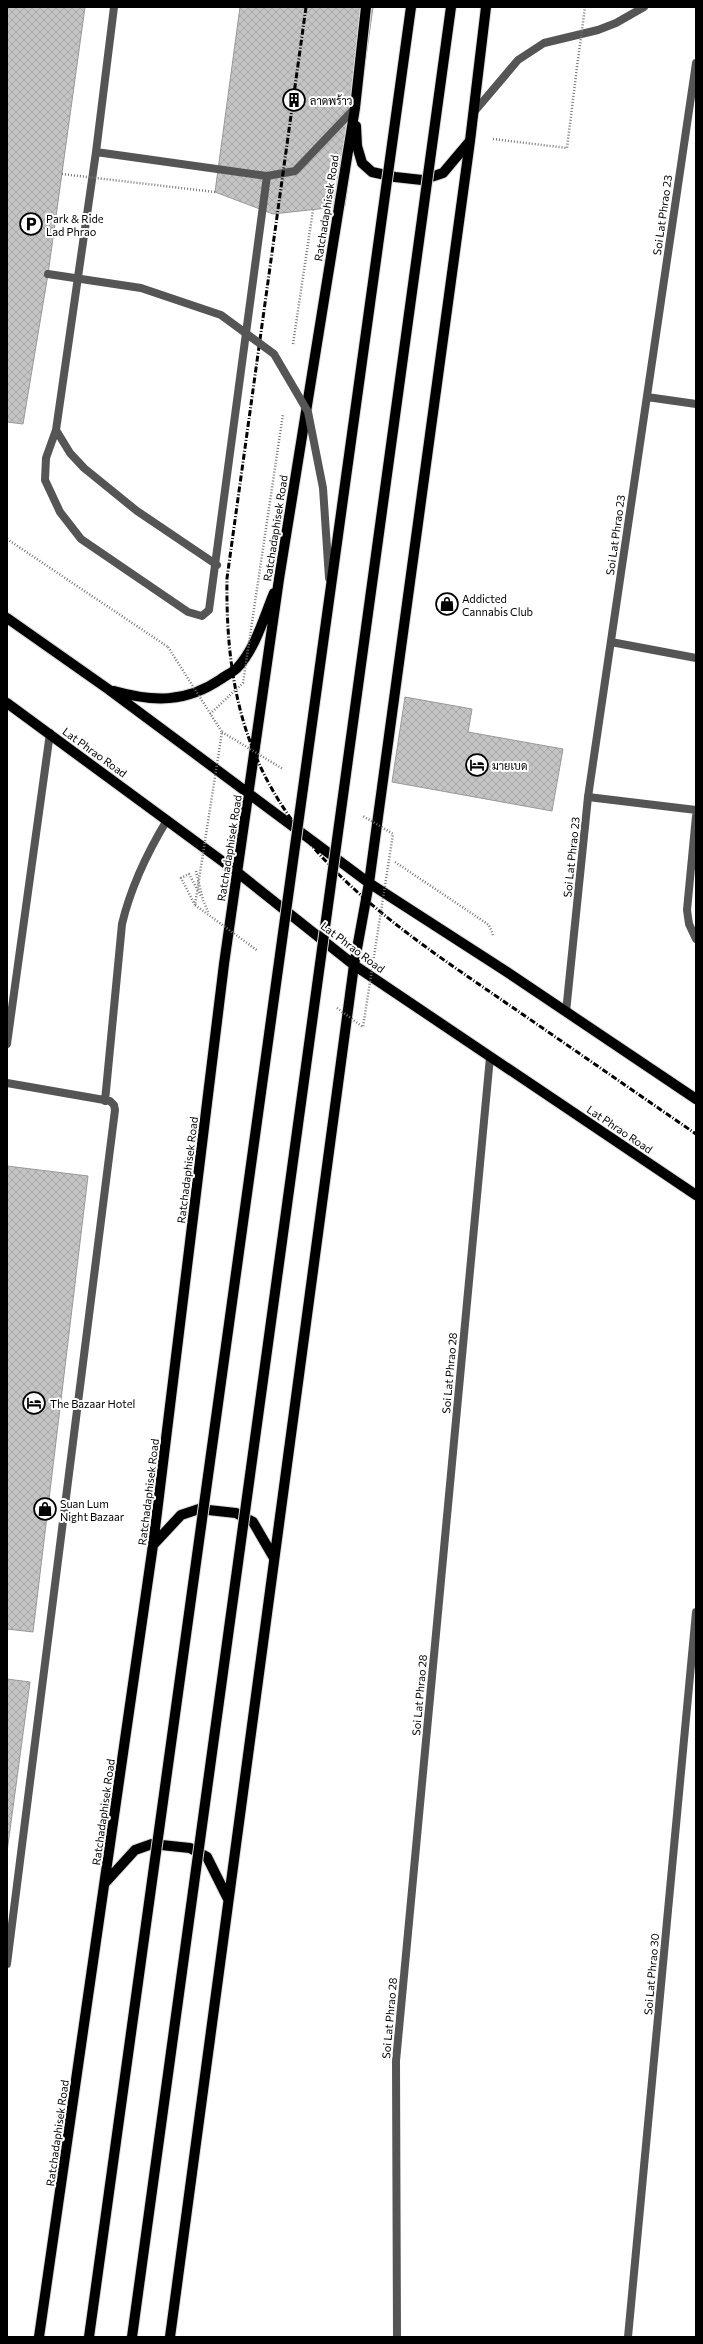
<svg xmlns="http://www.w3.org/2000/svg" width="703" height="2344" viewBox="0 0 703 2344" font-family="Commissioner,Sarabun,sans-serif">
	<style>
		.building { fill: url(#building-cross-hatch); stroke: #999 }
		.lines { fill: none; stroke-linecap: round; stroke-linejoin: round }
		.primary-casing { stroke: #dbdbdb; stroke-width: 12 }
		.path { stroke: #777; stroke-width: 2.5; stroke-dasharray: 1 2; stroke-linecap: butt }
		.lane { stroke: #555; stroke-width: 8 }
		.street { stroke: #555; stroke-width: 8 }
		.primary { stroke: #000; stroke-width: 10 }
		.rail { stroke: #000; stroke-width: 3; stroke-dasharray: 6 2 1 2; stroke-linecap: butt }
		.primary-bridge-casing { stroke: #dbdbdb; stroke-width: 12; stroke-linecap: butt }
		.path-bridge { stroke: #777; stroke-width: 2.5; stroke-dasharray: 1 2; stroke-linecap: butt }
		.lane-bridge { stroke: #555; stroke-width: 8 }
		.primary-bridge { stroke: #000; stroke-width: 10 }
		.labels { text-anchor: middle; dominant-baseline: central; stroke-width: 4; stroke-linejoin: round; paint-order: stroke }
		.poi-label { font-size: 11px; fill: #000; stroke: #fff; text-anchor: start }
		.street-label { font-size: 11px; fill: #000; stroke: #fff }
	</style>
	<defs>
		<pattern id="building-cross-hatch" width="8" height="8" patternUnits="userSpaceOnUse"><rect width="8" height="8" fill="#c4c4c4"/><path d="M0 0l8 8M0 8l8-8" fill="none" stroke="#a7a7a7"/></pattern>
	</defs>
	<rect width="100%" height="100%" fill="#fff"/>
	<!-- building -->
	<path class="building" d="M 7,7 L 85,7 L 48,274 L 23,424 L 7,422 Z
		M 240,7 L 373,7 L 345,206 L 273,214 L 215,192 Z
		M 405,697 L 472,709 L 468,732 L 563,749 L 552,811 L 392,782 Z
		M 7,1166 L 88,1176 L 33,1632 L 7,1629 Z
		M 7,1679 L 30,1682 L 7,1852 Z"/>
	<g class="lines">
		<!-- primary casing -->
		<g class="primary-casing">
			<path id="primary" d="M 356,126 L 357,146 L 362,163 L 372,172 L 395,177 L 422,180 L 443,173 L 470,141
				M 7,618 L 108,689 L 369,883 L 507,972 L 696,1099
				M 114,691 C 153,702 186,703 221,679 C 226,675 234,672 238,667 C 256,647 264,617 274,593
				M 7,703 L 237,872 L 354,965 L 696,1195
				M 153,1545 L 181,1515 L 199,1509 L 236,1513 L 253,1522 L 274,1558
				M 105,1883 L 135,1850 L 152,1844 L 190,1848 L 207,1857 L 228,1899
				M 39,2337 L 153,1545 L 224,964 L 279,579 L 355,108 L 366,7
				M 170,2337 L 354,965 L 369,883 L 470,141 L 486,7"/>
		</g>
		<!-- path -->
		<path class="path" d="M 493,139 L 567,148 L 577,67
			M 7,539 L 168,647
			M 395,862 L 489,925 L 493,935
			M 196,871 L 203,900 L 208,912
			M 195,905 L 181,878 L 189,874 L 201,896"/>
		<!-- lane -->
		<path class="lane" d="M 114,7 L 96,152 L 267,176 L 295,171 L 355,108
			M 474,112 L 518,60 L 544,43 L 598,30 L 616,23 L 644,7
			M 96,152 L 56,430 L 70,453 L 84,468 L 137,511 L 217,565
			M 56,430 L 46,458 L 45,480 L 60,512 L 81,539 L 188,612 L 202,616 L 209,610 L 267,176
			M 588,797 L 696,810
			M 696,816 L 687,910 L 689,924 L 696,939
			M 7,1044 L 50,733
			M 7,1083 L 110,1101 L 114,1105 L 115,1110 L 7,1964
			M 105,1101 L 122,924 C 131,886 147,853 167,820"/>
		<!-- street -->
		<path class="street" d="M 647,397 L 696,404
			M 611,642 L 696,658
			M 566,1012 L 588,797 L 696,63
			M 397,2337 L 396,2061 L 490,1057
			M 628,2337 L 696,1612"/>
		<!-- primary -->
		<use href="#primary" class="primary"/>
		<!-- rail -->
		<path class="rail" d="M 306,7 L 227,578 C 226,644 233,710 262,770 C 313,876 418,942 512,1007 C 573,1049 635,1092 696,1134"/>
		<!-- primary-bridge casing -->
		<g class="primary-bridge-casing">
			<path id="primary-bridge" d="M 89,2337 L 411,7
				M 132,2337 L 451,7"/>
		</g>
		<!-- path-bridge -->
		<path class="path-bridge" d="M 577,67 L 585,7
			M 62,174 L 215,192
			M 293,344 L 313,210
			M 168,647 L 222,732 L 195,905 L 258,951
			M 210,714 L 243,683 L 283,414
			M 222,732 L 283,769
			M 337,1008 L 363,1027 L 393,834 L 363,816"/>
		<!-- lane-bridge -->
		<path class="lane-bridge" d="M 48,274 L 141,288 L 221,315 L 274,354 L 308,412 L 323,488 L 329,578"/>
		<!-- primary-bridge -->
		<use href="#primary-bridge" class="primary-bridge"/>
	</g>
	<!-- icons -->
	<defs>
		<g id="building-ring" transform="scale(1.15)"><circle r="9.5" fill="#fff" stroke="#000" stroke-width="1.5"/><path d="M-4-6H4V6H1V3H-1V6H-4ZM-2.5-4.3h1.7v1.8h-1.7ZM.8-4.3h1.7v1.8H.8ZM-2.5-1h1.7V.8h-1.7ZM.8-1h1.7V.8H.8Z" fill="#000"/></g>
		<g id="parking-ring" transform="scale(1.15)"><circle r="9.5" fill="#fff" stroke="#000" stroke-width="1.5"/><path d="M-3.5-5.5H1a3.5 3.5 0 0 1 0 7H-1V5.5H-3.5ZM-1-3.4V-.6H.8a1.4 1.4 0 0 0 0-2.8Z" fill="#000"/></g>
		<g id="shop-ring" transform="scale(1.15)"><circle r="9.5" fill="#fff" stroke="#000" stroke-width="1.5"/><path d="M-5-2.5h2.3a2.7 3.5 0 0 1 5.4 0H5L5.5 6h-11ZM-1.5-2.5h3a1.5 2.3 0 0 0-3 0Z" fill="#000"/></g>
		<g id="hotel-ring" transform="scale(1.15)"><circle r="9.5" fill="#fff" stroke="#000" stroke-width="1.5"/><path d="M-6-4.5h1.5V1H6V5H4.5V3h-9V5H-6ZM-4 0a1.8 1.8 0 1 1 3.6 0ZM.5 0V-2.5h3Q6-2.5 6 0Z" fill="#000"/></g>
	</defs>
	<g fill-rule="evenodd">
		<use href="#building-ring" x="294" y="100"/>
		<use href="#parking-ring" x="31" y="224"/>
		<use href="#shop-ring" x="447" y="604"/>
		<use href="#hotel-ring" x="477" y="765"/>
		<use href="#hotel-ring" x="34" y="1403"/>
		<use href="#shop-ring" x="45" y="1509"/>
	</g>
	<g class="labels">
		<!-- poi labels -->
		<g class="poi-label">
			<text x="310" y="100">ลาดพร้าว</text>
			<text x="46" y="218">Park &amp; Ride<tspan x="46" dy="13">Lad Phrao</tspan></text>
			<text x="462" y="598">Addicted<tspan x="462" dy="13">Cannabis Club</tspan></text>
			<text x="492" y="765">มายเบด</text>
			<text x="50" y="1403">The Bazaar Hotel</text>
			<text x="60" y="1503">Suan Lum<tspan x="60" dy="13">Night Bazaar</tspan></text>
		</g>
		<!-- street labels -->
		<g class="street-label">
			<text transform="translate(326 208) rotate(-81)">Ratchadaphisek Road</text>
			<text transform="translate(662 215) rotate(-82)">Soi Lat Phrao 23</text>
			<text transform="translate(275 528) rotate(-81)">Ratchadaphisek Road</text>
			<text transform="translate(615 535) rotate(-82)">Soi Lat Phrao 23</text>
			<text transform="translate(95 752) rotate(36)">Lat Phrao Road</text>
			<text transform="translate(229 848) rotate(-81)">Ratchadaphisek Road</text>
			<text transform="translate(571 857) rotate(-84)">Soi Lat Phrao 23</text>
			<text transform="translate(353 947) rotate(37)">Lat Phrao Road</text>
			<text transform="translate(620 1129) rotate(34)">Lat Phrao Road</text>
			<text transform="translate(187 1170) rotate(-83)">Ratchadaphisek Road</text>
			<text transform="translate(449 1373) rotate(-85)">Soi Lat Phrao 28</text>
			<text transform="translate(148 1492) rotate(-83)">Ratchadaphisek Road</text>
			<text transform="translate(419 1695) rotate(-85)">Soi Lat Phrao 28</text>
			<text transform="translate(103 1812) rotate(-82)">Ratchadaphisek Road</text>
			<text transform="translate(651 1974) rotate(-85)">Soi Lat Phrao 30</text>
			<text transform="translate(389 2018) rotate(-85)">Soi Lat Phrao 28</text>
			<text transform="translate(57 2133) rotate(-82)">Ratchadaphisek Road</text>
		</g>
	</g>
	<!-- border -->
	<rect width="703" height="2344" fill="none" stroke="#000000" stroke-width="16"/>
</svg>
